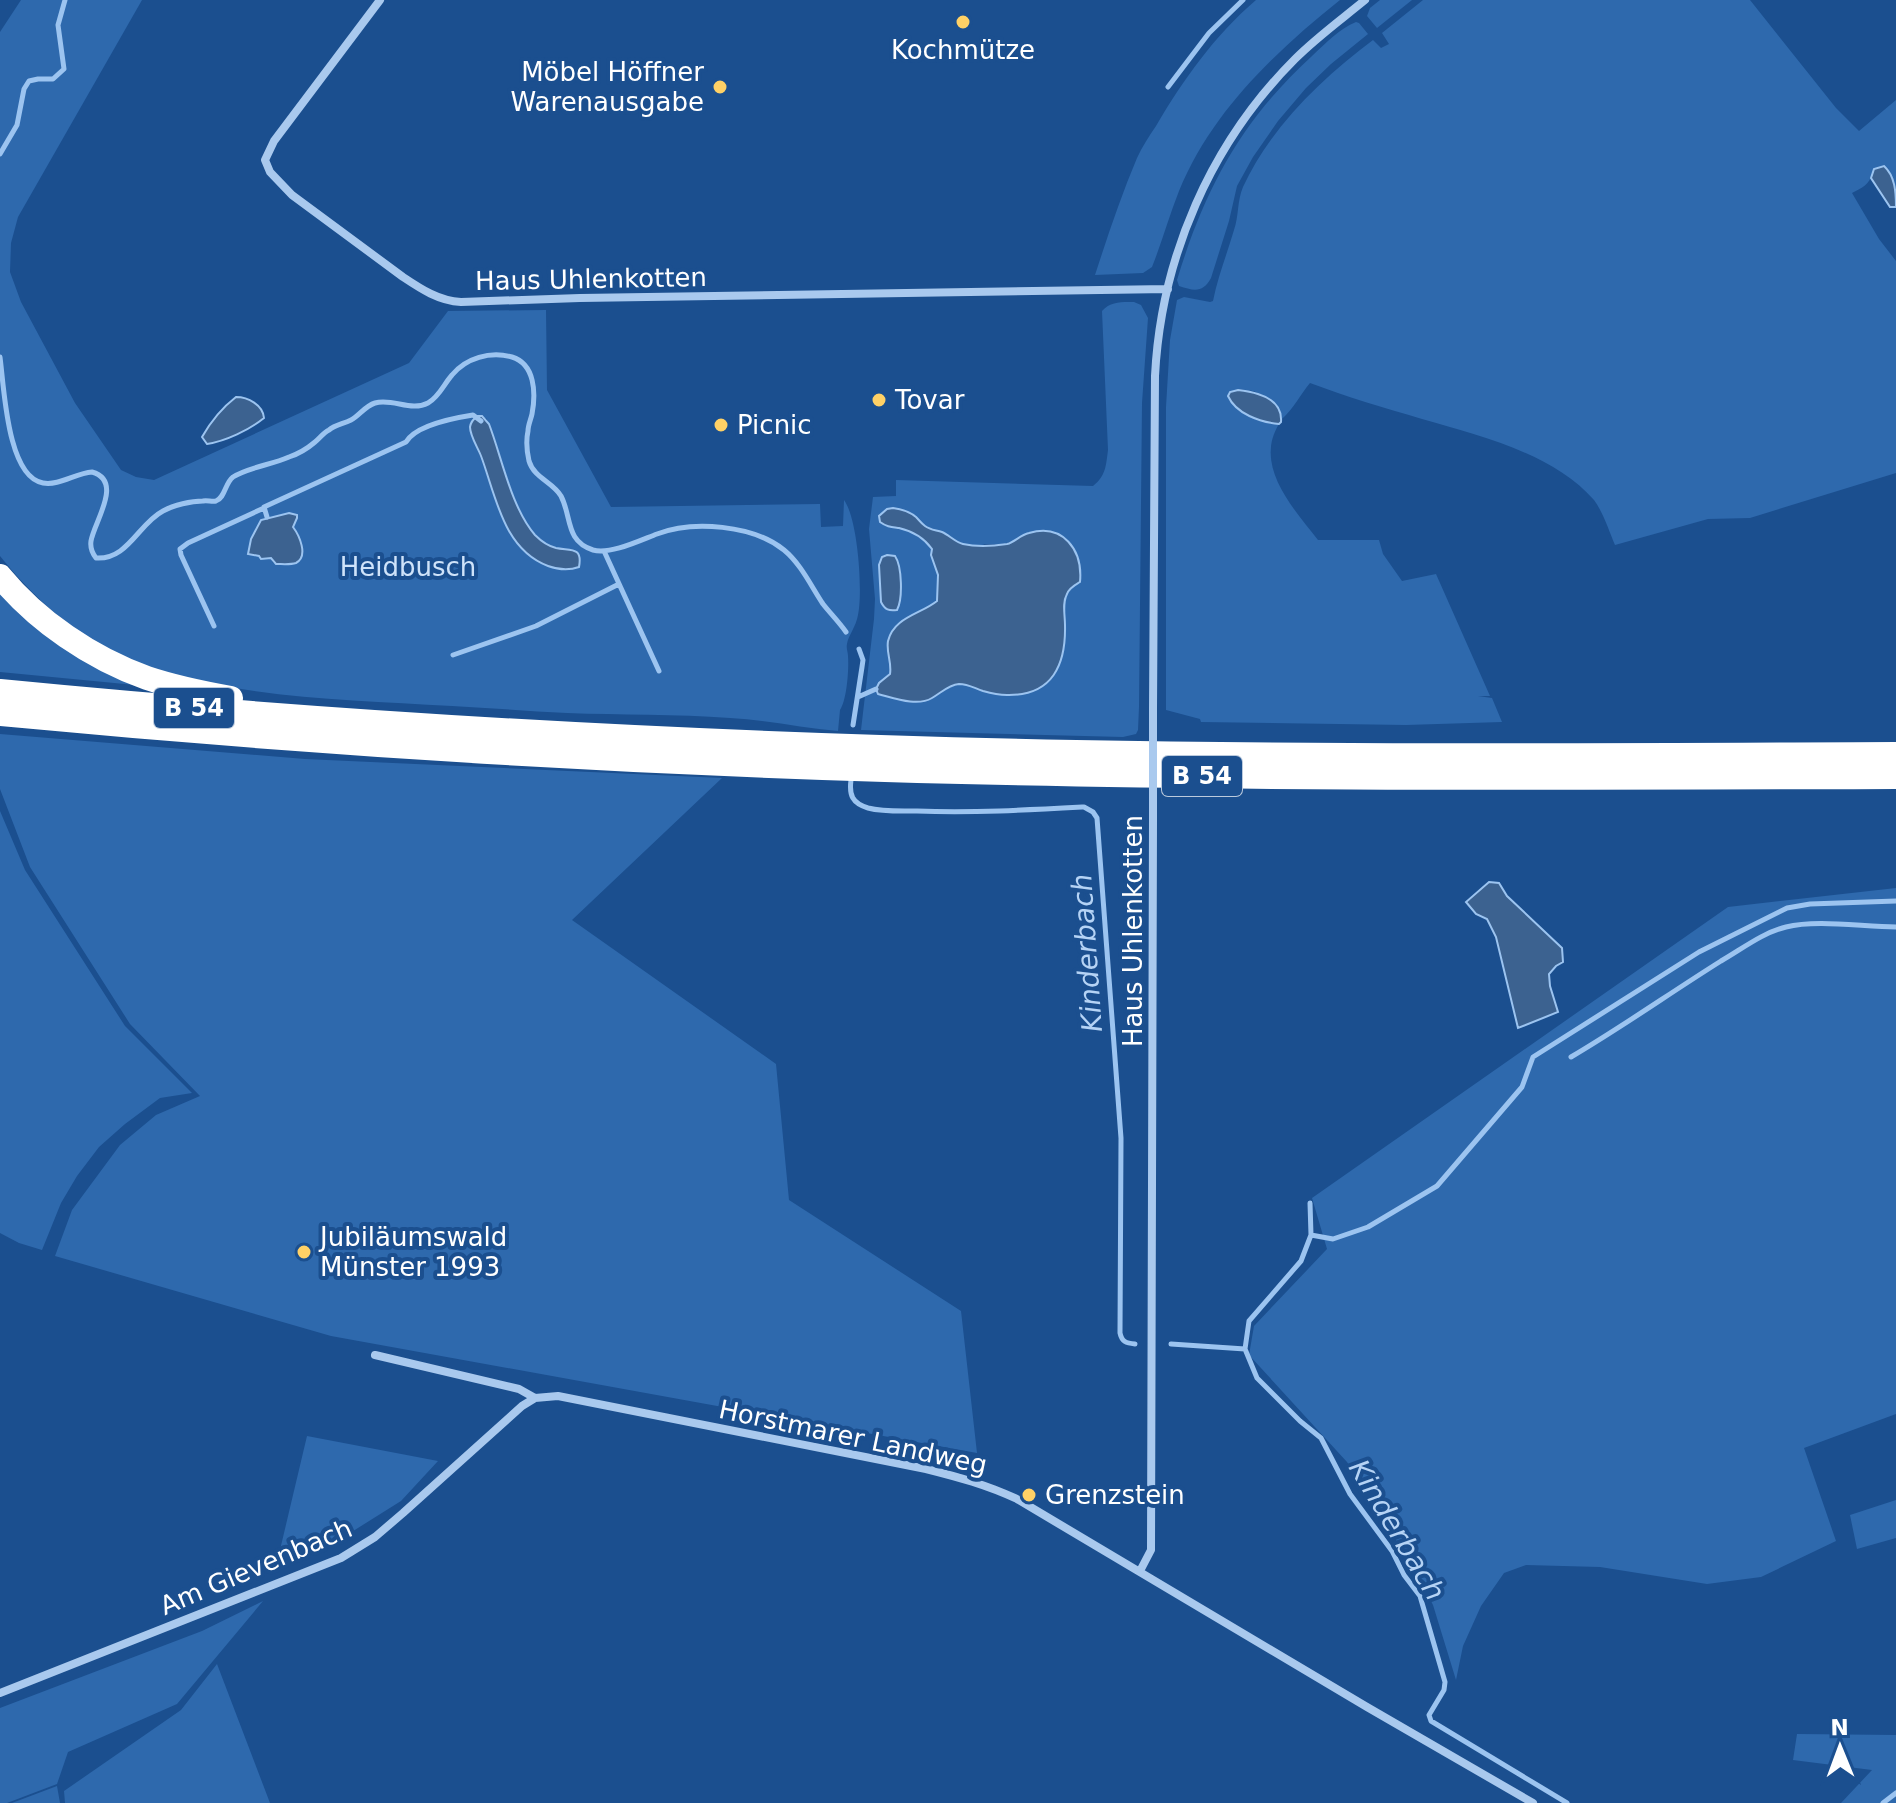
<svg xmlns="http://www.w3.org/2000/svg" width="1896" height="1803" viewBox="0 0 1896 1803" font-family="'DejaVu Sans',sans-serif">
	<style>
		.green { fill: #2e69ad; fill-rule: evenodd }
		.water { fill: #3c6290; stroke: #9cc4f0; stroke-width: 2 }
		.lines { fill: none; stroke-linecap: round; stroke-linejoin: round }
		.stream { stroke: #9cc4f0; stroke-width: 5 }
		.street { stroke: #a9c9ee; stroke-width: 8 }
		.highway { stroke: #fff; stroke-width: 24 }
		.street-bridge { stroke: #a9c9ee; stroke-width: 8 }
		.poi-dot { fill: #ffd166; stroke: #1b4f8f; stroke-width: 3 }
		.labels { text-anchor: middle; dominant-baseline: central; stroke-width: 8; stroke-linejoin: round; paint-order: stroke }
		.shield { fill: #1b4f8f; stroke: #bbcadd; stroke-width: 2 }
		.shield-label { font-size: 24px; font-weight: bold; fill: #fff }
		.poi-label { font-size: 26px; fill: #fff; stroke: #1b4f8f; text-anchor: start }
		.street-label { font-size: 26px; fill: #fff; stroke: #1b4f8f }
		.park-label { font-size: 26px; fill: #cfe3fa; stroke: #1b4f8f }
		.water-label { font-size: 28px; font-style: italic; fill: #b5d3f5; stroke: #1b4f8f }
	</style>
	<rect width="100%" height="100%" fill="#1b4f8f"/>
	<!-- green -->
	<path class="green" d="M 21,0 L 142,0 L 18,217 L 11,243 L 10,272 L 21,302 L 75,403 L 121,470 L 136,477 L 154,480 L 409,363 L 448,311 L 546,310 L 547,390 L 611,507 L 820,504 L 821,527 L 843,526 L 844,500 C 858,519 863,592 858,615 C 856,627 848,636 847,644 C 846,648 848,652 848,656 C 849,669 847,700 840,710 L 838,731 C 802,728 766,720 730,718 C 676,714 621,715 567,713 C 529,711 490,708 452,706 C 352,700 250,699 153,669 C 91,649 40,606 0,556 L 0,32 ZM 486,418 C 504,453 513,527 549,545 C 556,549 565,549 573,550 L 520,547 C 496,511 487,470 470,431 ZM 289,513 L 297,518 L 293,527 C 300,536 303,546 301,558 L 283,564 L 273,563 L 271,558 L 265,559 L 255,555 L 251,539 C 261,517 267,518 289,513 Z
		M 1256,0 L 1340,0 C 1274,53 1212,111 1179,191 C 1169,216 1162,242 1152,267 L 1143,273 L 1095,275 C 1108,235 1121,196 1137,158 C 1142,147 1149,136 1156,126 C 1183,80 1215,35 1256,0 Z
		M 1380,0 L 1412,0 L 1377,28 L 1367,16 L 1370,8 Z
		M 1423,0 L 1750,0 L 1836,108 L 1859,131 L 1896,100 L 1896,189 L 1888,168 L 1872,173 C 1870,185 1861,188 1852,193 L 1879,239 L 1896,261 L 1896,473 L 1750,518 L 1708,519 L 1615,545 C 1609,531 1603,512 1594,500 C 1553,453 1480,436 1422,419 C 1385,408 1347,397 1310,383 C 1300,395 1294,408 1282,419 C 1277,397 1248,383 1228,393 C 1229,395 1233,405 1234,406 C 1242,415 1267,423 1279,424 C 1253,466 1294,509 1318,540 L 1379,540 L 1383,554 L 1402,581 L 1436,574 L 1490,696 L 1478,696 L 1492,698 L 1502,722 L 1406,725 L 1201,722 L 1200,719 L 1166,710 L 1166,407 L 1170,340 L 1177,300 L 1184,297 L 1210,302 L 1213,301 C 1218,276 1227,254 1234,230 C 1239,216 1237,201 1243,187 C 1270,128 1322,78 1373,40 L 1381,48 L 1389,44 L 1382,33 Z
		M 1356,22 L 1359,23 L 1368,34 L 1331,64 L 1306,88 L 1278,121 L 1253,157 L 1237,186 L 1229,221 L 1211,278 C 1203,293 1194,291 1179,286 L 1177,280 C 1205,188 1241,121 1312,56 C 1325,44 1340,28 1356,22 Z
		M 1134,302 L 1141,305 L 1148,318 L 1142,403 L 1139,707 L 1138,730 L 1136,734 L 1123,737 L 861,730 L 874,619 L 875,599 L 869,529 L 873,497 L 896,496 L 896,480 L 1093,486 C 1106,476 1106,465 1108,450 L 1102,311 C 1111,301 1122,302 1134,302 ZM 1023,535 L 1080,564 L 1080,581 L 1072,586 L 1065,596 L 1064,609 L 982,691 C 945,672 944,703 916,702 C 905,702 895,697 884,696 L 879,683 L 890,674 L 984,544 C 999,544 1010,545 1023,535 Z
		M 0,587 L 135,685 L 0,672 Z
		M 0,734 L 305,759 L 722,778 L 572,920 L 776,1064 L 789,1200 L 961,1311 L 977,1453 L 331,1336 L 55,1256 L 72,1210 L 120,1145 L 156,1115 L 200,1096 L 130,1024 L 30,867 L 0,789 Z
		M 0,811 L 25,870 L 125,1026 L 192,1093 L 160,1098 L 125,1124 L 99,1147 L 77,1176 L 61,1203 L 42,1250 L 19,1243 L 0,1233 Z
		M 1896,888 L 1896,1414 L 1804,1448 L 1836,1541 L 1761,1577 L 1707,1584 L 1600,1567 L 1526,1565 L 1504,1573 L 1481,1606 L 1463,1646 L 1456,1680 L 1433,1605 L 1416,1572 L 1347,1462 L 1249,1355 L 1254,1326 L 1327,1249 L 1312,1198 L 1728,907 Z
		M 307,1436 L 438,1461 L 401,1501 L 342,1538 L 275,1571 Z
		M 1896,1500 L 1896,1538 L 1857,1549 L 1850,1515 Z
		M 263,1601 L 177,1704 L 68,1752 L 57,1784 L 7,1803 L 0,1803 L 0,1708 L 202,1631 Z
		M 217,1664 L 270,1803 L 65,1803 L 64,1791 L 181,1710 Z
		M 1797,1734 L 1896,1735 L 1896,1803 L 1841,1803 L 1872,1770 L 1793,1760 Z
		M 57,1786 L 60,1803 L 12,1803 Z"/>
	<!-- water -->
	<path class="water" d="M 1884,166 C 1895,176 1896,192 1896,207 L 1890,207 L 1871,178 L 1874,169 Z
		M 1238,390 C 1256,392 1283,398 1281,422 L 1279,424 C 1260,422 1236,414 1228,396 L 1230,392 Z
		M 236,397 C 248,397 263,405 264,418 C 249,430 226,441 207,444 L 202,437 C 210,423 223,407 236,397 Z
		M 477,416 L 482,416 L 489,424 C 502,458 511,507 535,535 C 541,541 548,546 556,548 C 570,551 583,546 579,567 C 568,571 559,570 548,566 C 503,549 496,496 481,456 C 478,448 470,436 470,427 C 471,421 473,420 477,416 Z
		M 893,508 C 901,509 910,512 916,517 C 919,520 921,523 925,526 C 930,530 936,530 942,532 C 949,535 955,542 963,544 C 976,547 994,546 1007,544 C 1015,542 1020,535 1029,533 C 1063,523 1083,550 1080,582 C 1075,585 1069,588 1067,594 C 1062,603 1065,615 1065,625 C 1066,664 1053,696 1007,695 C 1000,695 990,693 983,691 C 974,688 968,684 959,684 C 948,685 941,693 932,698 C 917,707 894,698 878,694 L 876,689 L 879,683 L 890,674 C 892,662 886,653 888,641 C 894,617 921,614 937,601 L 938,575 L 931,555 L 932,549 C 924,538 912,531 899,528 C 891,527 887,527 880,522 L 879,516 L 887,509 Z
		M 289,513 L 297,515 L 297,518 L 293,527 C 299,535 309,556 296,563 C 290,565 282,564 276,564 L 271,558 L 261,559 L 259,556 L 248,554 L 251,539 L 261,520 Z
		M 887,555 L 895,556 C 902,566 903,599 897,610 C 889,611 885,610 881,602 L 879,565 L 882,557 Z
		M 1489,882 L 1499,883 L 1507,896 L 1562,948 L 1563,962 L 1556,966 L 1549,974 L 1550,986 L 1558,1012 L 1518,1028 L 1496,937 L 1487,919 L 1476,914 L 1466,902 Z"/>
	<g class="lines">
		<!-- stream -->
		<path class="stream" d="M 1168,87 L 1209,33 L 1243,0
			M 0,154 L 17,125 L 24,89 L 29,81 L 38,79 L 53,79 L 64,69 L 58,25 L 65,0
			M 0,357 C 4,386 7,477 43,483 C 59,486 76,473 92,472 C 124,481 94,522 91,541 C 90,548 92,553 96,558 C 128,560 138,524 163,511 C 174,505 191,501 203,501 C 207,500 212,502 216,501 C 225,498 225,483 233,477 C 249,467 271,465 289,457 C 298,454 308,448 315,442 C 320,438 323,433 329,430 C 335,425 343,424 351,420 C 359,416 365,406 375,403 C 393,398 411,412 428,403 C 439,397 444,384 452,375 C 466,358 490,351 512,357 C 535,364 536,393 532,414 C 531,419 528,425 528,431 C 526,440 527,452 529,461 C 534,478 553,482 561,496 C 572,517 565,541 593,550 C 610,555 641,540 657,534 C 693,520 753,525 784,550 C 801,564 811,586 823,604 C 830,613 839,622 846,632
			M 267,517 L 264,507 L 406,442 C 416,425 454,418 473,415 L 481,421
			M 604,551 L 659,671
			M 214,626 L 181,555 L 180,549 L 188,543 L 264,508
			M 453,655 L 536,626 L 619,584
			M 858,697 L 876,689
			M 853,725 L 862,667 L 863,660 L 859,649
			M 851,780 C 849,795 852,803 868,808 C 883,812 901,811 917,811 C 973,813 1028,810 1084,807 L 1093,812 L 1097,818 L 1121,1138 L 1120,1333 C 1122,1342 1126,1343 1135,1344
			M 1571,1057 C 1622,1027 1670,993 1721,961 C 1742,949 1762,933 1786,927 C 1817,919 1863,927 1896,927
			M 1311,1235 L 1333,1239 L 1368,1227 L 1437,1186 L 1522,1087 L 1533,1057 L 1699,952 L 1787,908 L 1810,904 L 1896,901
			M 1171,1344 L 1245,1349 L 1257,1378 L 1300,1421 L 1321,1438 L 1350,1494 L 1392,1551 L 1404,1575 L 1420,1596 L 1445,1682 L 1444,1690 L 1429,1715 L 1431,1721 L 1567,1803
			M 1245,1349 L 1249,1321 L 1301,1261 L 1311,1235 L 1310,1203
			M 1883,1803 L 1896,1793"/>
		<!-- street -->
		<path class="street" d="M 380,0 L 274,141 L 265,160 L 270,172 L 292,195 L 403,277 C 421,289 439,301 461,302 L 580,298 L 1168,289
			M 1153,710 L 1155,376 C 1161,257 1211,143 1295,59 C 1317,37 1342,19 1365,0
			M 375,1355 L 519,1389 L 535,1398 L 558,1396 L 926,1469 C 958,1477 987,1485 1017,1499 L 1367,1707 L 1533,1803
			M 1140,1571 L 1151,1550 L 1153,819
			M 0,1693 L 341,1558 L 375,1537 L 403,1513 L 522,1406 L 535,1398"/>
		<!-- highway -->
		<path class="highway" d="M 0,576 C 37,621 91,658 147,678 C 174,687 203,693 231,698
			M 0,691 C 357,726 717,745 1076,752 C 1349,757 1623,755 1896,754
			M 0,714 C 294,742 590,761 885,770 C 1222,780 1559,778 1896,777"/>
		<!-- street-bridge -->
		<path class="street-bridge" d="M 1153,819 L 1153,710"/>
	</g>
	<!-- markers -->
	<g class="poi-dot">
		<circle cx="963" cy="22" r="8"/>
		<circle cx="720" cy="87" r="8"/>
		<circle cx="879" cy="400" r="8"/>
		<circle cx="721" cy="425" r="8"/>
		<circle cx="304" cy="1252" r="8"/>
		<circle cx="1029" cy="1495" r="8"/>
	</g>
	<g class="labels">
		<!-- shield labels -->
		<g class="shield">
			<rect x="154" y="688" width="80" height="40" rx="6"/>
			<rect x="1162" y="756" width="80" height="40" rx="6"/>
		</g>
		<g class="shield-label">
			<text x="194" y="708">B 54</text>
			<text x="1202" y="776">B 54</text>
		</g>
		<!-- poi labels -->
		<g class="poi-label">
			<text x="963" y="50" text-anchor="middle">Kochmütze</text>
			<text x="704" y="72" text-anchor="end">Möbel Höffner<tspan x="704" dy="30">Warenausgabe</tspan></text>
			<text x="895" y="400">Tovar</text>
			<text x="737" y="425">Picnic</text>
			<text x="320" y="1237">Jubiläumswald<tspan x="320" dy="30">Münster 1993</tspan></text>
			<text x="1045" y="1495">Grenzstein</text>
		</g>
		<!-- street labels -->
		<g class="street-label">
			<text transform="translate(591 279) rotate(-1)">Haus Uhlenkotten</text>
			<text transform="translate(1133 931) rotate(-90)">Haus Uhlenkotten</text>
			<text transform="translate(853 1437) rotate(12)">Horstmarer Landweg</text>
			<text transform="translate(256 1567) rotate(-23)">Am Gievenbach</text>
		</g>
		<!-- park labels -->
		<g class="park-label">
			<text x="408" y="567">Heidbusch</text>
		</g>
		<!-- water labels -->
		<g class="water-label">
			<text transform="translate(1087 953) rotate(-94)">Kinderbach</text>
			<text transform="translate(1397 1530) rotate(59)">Kinderbach</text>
		</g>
	</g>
	<!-- north arrow -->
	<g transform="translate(1840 1747) rotate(359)" stroke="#1b4f8f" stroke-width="6" paint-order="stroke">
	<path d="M0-6L14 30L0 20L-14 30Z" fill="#ffffff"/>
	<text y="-12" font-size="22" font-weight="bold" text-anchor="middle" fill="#ffffff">N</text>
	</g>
</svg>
